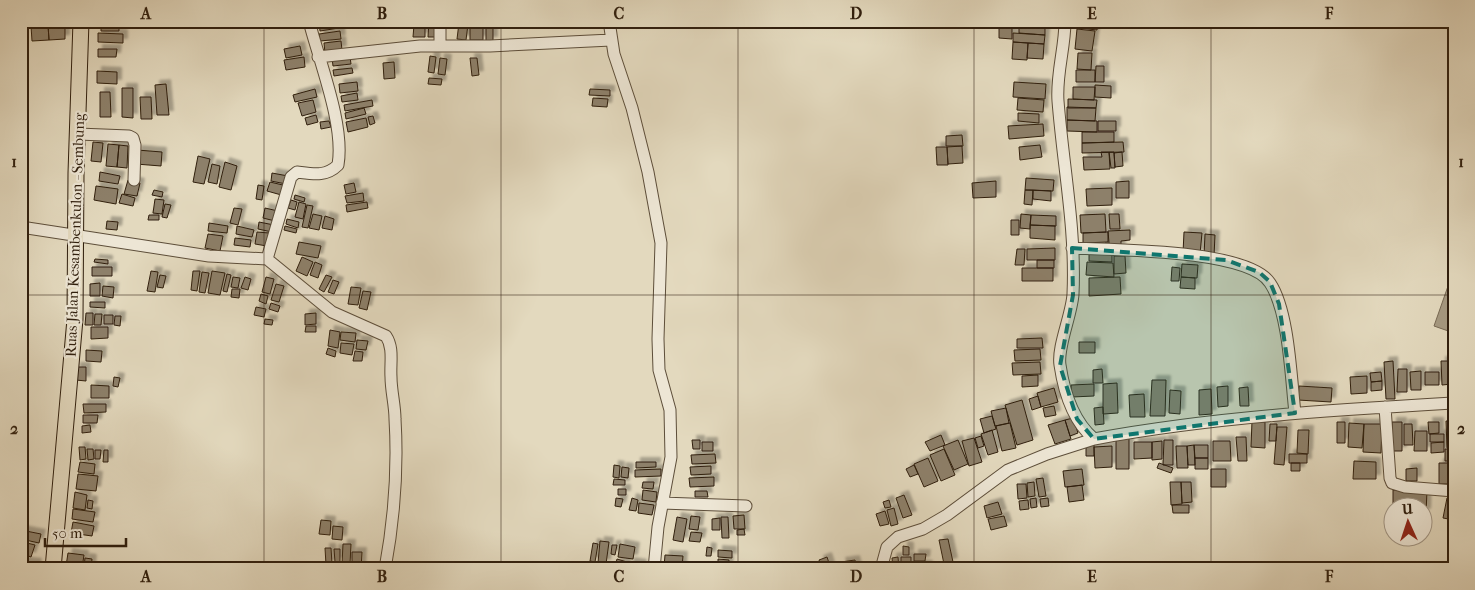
<svg xmlns="http://www.w3.org/2000/svg" width="1475" height="590" viewBox="0 0 1475 590" font-family="'IM FELL French Canon',serif">
	<style>
		.water { fill: #a69a82; stroke: #776954 }
		.building { fill: #8d806a; stroke: #301f0e; filter: url(#shadow) }
		.lines { fill: none; stroke-linecap: round; stroke-linejoin: round }
		.minor-casing { stroke: #5d4e3a; stroke-width: 13 }
		.major-casing { stroke: #301f0e; stroke-width: 17 }
		.minor { stroke: #ede6d5; stroke-width: 11 }
		.major { stroke: #e3d9be; stroke-width: 15 }
		.marked { fill: #0f766e; fill-opacity: 0.2; stroke: #0f766e; stroke-width: 4; stroke-dasharray: 10 6; stroke-linejoin: round }
		.grid { fill: none; stroke: #301f0e; stroke-width: 1; stroke-opacity: 0.55 }
		.labels { text-anchor: middle; dominant-baseline: central; stroke-width: 4.5; stroke-linejoin: round; paint-order: stroke }
		.street-label { font-size: 15px; fill: #301f0e; stroke: #ede6d5 }
		.neatline { fill: none; stroke: #301f0e; stroke-width: 2 }
		.grid-label { font-size: 16px; text-anchor: middle; font-weight: bold; fill: #301f0e }
	</style>
	<defs>
		<filter id="shadow"><feDropShadow dx="4.5" dy="-4.5" stdDeviation="1" flood-color="#0004"/></filter>
	</defs>
	<rect width="100%" height="100%" fill="#e3d9be"/>
	<filter id="stains"><feTurbulence type="fractalNoise" baseFrequency=".004" numOctaves="4"/><feColorMatrix values="0 0 0 0 .2 0 0 0 0 .09 0 0 0 0 .02 0 0 0 .5 -.17"/></filter>
	<radialGradient id="worn" r=".72"><stop offset=".6" stop-color="#630" stop-opacity="0"/><stop offset="1" stop-color="#630" stop-opacity=".3"/></radialGradient>
	<!-- water -->
	<path class="water" d="M 1454,269 L 1454,333 L 1434,326 Z"/>
	<!-- building -->
	<path class="building" d="M 319,21 L 339,21 L 339,28 L 320,31 Z
		M 408,21 L 422,21 L 422,24 L 408,24 Z
		M 429,21 L 436,22 L 436,37 L 428,37 Z
		M 1072,21 L 1098,21 L 1097,30 L 1071,27 Z
		M 101,22 L 119,23 L 119,31 L 101,31 Z
		M 459,23 L 468,24 L 466,40 L 457,39 Z
		M 1019,23 L 1045,25 L 1045,35 L 1019,33 Z
		M 65,24 L 65,39 L 49,40 L 48,25 Z
		M 48,25 L 49,40 L 32,41 L 31,26 Z
		M 414,25 L 425,25 L 425,37 L 413,37 Z
		M 470,26 L 483,26 L 483,40 L 470,40 Z
		M 999,26 L 1012,27 L 1012,39 L 999,38 Z
		M 486,28 L 493,28 L 493,41 L 486,41 Z
		M 1077,29 L 1095,31 L 1092,51 L 1075,49 Z
		M 340,31 L 341,39 L 320,41 L 319,34 Z
		M 98,33 L 123,34 L 123,43 L 98,42 Z
		M 1013,33 L 1045,35 L 1044,44 L 1013,42 Z
		M 341,41 L 342,50 L 325,53 L 324,43 Z
		M 1013,42 L 1028,43 L 1027,60 L 1012,59 Z
		M 1028,43 L 1044,44 L 1043,59 L 1027,58 Z
		M 300,46 L 302,55 L 286,58 L 284,49 Z
		M 98,49 L 117,49 L 116,57 L 98,57 Z
		M 1078,53 L 1092,53 L 1091,70 L 1077,69 Z
		M 430,56 L 436,57 L 434,73 L 428,72 Z
		M 304,57 L 305,67 L 286,70 L 284,60 Z
		M 350,57 L 351,64 L 333,66 L 332,58 Z
		M 440,58 L 447,59 L 445,75 L 438,74 Z
		M 470,58 L 477,58 L 479,75 L 472,76 Z
		M 394,62 L 395,78 L 384,79 L 383,63 Z
		M 1096,66 L 1104,66 L 1104,82 L 1095,82 Z
		M 352,68 L 353,73 L 334,76 L 333,70 Z
		M 1076,70 L 1095,70 L 1095,82 L 1076,82 Z
		M 97,71 L 117,72 L 117,84 L 97,83 Z
		M 429,78 L 442,79 L 441,85 L 428,84 Z
		M 357,82 L 358,91 L 340,93 L 339,84 Z
		M 1014,82 L 1046,84 L 1045,99 L 1013,97 Z
		M 166,84 L 169,115 L 157,115 L 155,85 Z
		M 1095,85 L 1111,86 L 1111,98 L 1095,97 Z
		M 1073,87 L 1095,87 L 1094,100 L 1073,99 Z
		M 122,88 L 133,88 L 133,118 L 122,117 Z
		M 315,89 L 317,97 L 295,102 L 293,95 Z
		M 590,89 L 610,90 L 610,96 L 589,95 Z
		M 100,92 L 110,92 L 111,117 L 100,117 Z
		M 357,93 L 358,100 L 342,102 L 341,96 Z
		M 140,97 L 151,97 L 152,119 L 141,119 Z
		M 593,98 L 608,99 L 607,107 L 592,106 Z
		M 1018,98 L 1044,100 L 1043,112 L 1017,110 Z
		M 1068,99 L 1097,100 L 1096,108 L 1068,108 Z
		M 313,100 L 316,112 L 302,116 L 298,103 Z
		M 372,100 L 373,106 L 345,111 L 344,105 Z
		M 1067,107 L 1096,108 L 1095,121 L 1067,120 Z
		M 364,108 L 366,114 L 346,119 L 345,113 Z
		M 1018,113 L 1039,114 L 1039,123 L 1018,121 Z
		M 316,115 L 318,122 L 307,125 L 305,118 Z
		M 373,116 L 375,123 L 370,125 L 368,117 Z
		M 366,118 L 368,127 L 348,132 L 346,122 Z
		M 1067,120 L 1097,121 L 1097,132 L 1067,131 Z
		M 329,121 L 331,127 L 321,129 L 320,122 Z
		M 1098,121 L 1116,121 L 1116,131 L 1098,131 Z
		M 1043,124 L 1044,136 L 1009,139 L 1008,126 Z
		M 1082,132 L 1114,132 L 1114,142 L 1082,143 Z
		M 962,135 L 963,146 L 946,146 L 946,136 Z
		M 93,142 L 103,143 L 101,162 L 91,161 Z
		M 1123,142 L 1124,152 L 1082,153 L 1082,143 Z
		M 108,144 L 119,145 L 117,167 L 106,166 Z
		M 119,145 L 128,146 L 127,168 L 117,167 Z
		M 1040,145 L 1042,157 L 1020,160 L 1019,147 Z
		M 962,146 L 963,163 L 948,164 L 947,147 Z
		M 936,147 L 947,147 L 948,165 L 937,165 Z
		M 137,150 L 162,152 L 161,166 L 136,164 Z
		M 1101,152 L 1109,152 L 1110,169 L 1084,170 L 1083,157 L 1102,157 Z
		M 1109,152 L 1114,152 L 1115,168 L 1111,168 Z
		M 1122,152 L 1123,166 L 1115,167 L 1114,153 Z
		M 198,156 L 210,159 L 204,184 L 193,182 Z
		M 225,162 L 237,166 L 231,190 L 219,187 Z
		M 212,164 L 220,166 L 217,184 L 208,182 Z
		M 100,172 L 120,176 L 118,184 L 99,181 Z
		M 272,173 L 288,176 L 286,184 L 271,181 Z
		M 1026,178 L 1054,180 L 1053,191 L 1025,190 Z
		M 128,180 L 140,183 L 137,196 L 124,194 Z
		M 996,181 L 996,197 L 973,198 L 972,183 Z
		M 1129,181 L 1129,198 L 1116,198 L 1116,182 Z
		M 270,182 L 287,186 L 285,196 L 267,191 Z
		M 354,183 L 356,192 L 346,194 L 344,185 Z
		M 258,185 L 264,186 L 262,200 L 256,199 Z
		M 96,186 L 118,189 L 116,204 L 94,200 Z
		M 1112,188 L 1112,205 L 1087,206 L 1086,189 Z
		M 154,190 L 163,192 L 162,197 L 152,195 Z
		M 1025,190 L 1033,190 L 1032,205 L 1024,204 Z
		M 1033,190 L 1051,191 L 1051,201 L 1033,199 Z
		M 363,193 L 364,201 L 347,203 L 345,196 Z
		M 122,194 L 135,198 L 133,206 L 119,203 Z
		M 295,195 L 305,198 L 304,202 L 294,199 Z
		M 155,199 L 164,200 L 162,214 L 153,213 Z
		M 291,200 L 297,202 L 295,210 L 288,208 Z
		M 299,202 L 306,204 L 303,219 L 295,217 Z
		M 367,202 L 368,208 L 347,212 L 346,205 Z
		M 165,204 L 171,205 L 167,218 L 162,217 Z
		M 307,205 L 313,206 L 308,228 L 302,227 Z
		M 234,208 L 242,209 L 238,225 L 230,223 Z
		M 265,208 L 278,211 L 275,221 L 263,218 Z
		M 313,214 L 322,216 L 319,230 L 309,228 Z
		M 1021,214 L 1031,215 L 1030,229 L 1020,228 Z
		M 1105,214 L 1106,232 L 1081,233 L 1080,215 Z
		M 1109,214 L 1119,214 L 1120,229 L 1110,229 Z
		M 149,215 L 159,215 L 159,220 L 148,220 Z
		M 1031,215 L 1056,216 L 1056,226 L 1030,225 Z
		M 325,216 L 334,219 L 332,230 L 322,228 Z
		M 287,219 L 299,222 L 298,228 L 286,224 Z
		M 1011,220 L 1019,220 L 1019,235 L 1011,235 Z
		M 107,221 L 118,222 L 117,230 L 106,229 Z
		M 259,222 L 274,225 L 272,232 L 258,229 Z
		M 209,223 L 228,226 L 227,233 L 208,231 Z
		M 1030,225 L 1055,226 L 1055,240 L 1030,238 Z
		M 237,226 L 254,230 L 252,237 L 236,234 Z
		M 285,226 L 297,229 L 296,233 L 284,230 Z
		M 1130,230 L 1130,240 L 1121,241 L 1121,248 L 1105,249 L 1105,243 L 1109,243 L 1108,231 Z
		M 257,232 L 269,233 L 267,246 L 255,244 Z
		M 1108,232 L 1108,242 L 1083,243 L 1083,233 Z
		M 1184,232 L 1202,233 L 1200,254 L 1183,253 Z
		M 208,234 L 223,236 L 220,251 L 205,248 Z
		M 1205,234 L 1215,235 L 1214,256 L 1204,256 Z
		M 235,238 L 251,240 L 250,247 L 234,245 Z
		M 299,242 L 321,246 L 318,258 L 296,254 Z
		M 1055,248 L 1055,260 L 1027,260 L 1027,249 Z
		M 1017,249 L 1025,249 L 1024,265 L 1015,265 Z
		M 1089,250 L 1112,251 L 1112,262 L 1089,261 Z
		M 1114,256 L 1125,256 L 1126,273 L 1114,274 Z
		M 302,257 L 313,262 L 307,276 L 296,271 Z
		M 95,259 L 108,260 L 108,264 L 94,262 Z
		M 1037,260 L 1054,260 L 1054,268 L 1037,268 Z
		M 315,262 L 322,265 L 318,278 L 310,275 Z
		M 1087,262 L 1113,263 L 1114,277 L 1086,275 Z
		M 1182,264 L 1198,265 L 1197,278 L 1181,277 Z
		M 92,267 L 112,267 L 112,276 L 92,276 Z
		M 1172,267 L 1180,268 L 1179,281 L 1171,281 Z
		M 1022,268 L 1053,268 L 1053,281 L 1022,281 Z
		M 151,271 L 158,272 L 155,292 L 147,291 Z
		M 193,271 L 200,271 L 197,291 L 191,290 Z
		M 212,271 L 225,273 L 220,295 L 208,293 Z
		M 202,272 L 209,273 L 205,293 L 199,292 Z
		M 227,274 L 231,275 L 227,292 L 223,291 Z
		M 160,275 L 166,276 L 163,288 L 157,287 Z
		M 326,275 L 332,277 L 324,292 L 319,289 Z
		M 233,277 L 240,278 L 238,288 L 231,287 Z
		M 245,277 L 251,279 L 248,290 L 241,288 Z
		M 266,277 L 274,279 L 270,294 L 262,292 Z
		M 1120,277 L 1121,294 L 1089,296 L 1089,278 Z
		M 1181,277 L 1195,278 L 1195,289 L 1180,288 Z
		M 333,280 L 339,282 L 334,294 L 328,292 Z
		M 100,283 L 100,296 L 90,296 L 90,284 Z
		M 276,284 L 284,286 L 279,302 L 271,300 Z
		M 103,286 L 114,287 L 113,298 L 102,296 Z
		M 351,287 L 361,288 L 358,305 L 348,304 Z
		M 232,289 L 240,289 L 239,298 L 231,297 Z
		M 363,291 L 371,292 L 367,310 L 359,308 Z
		M 261,294 L 268,296 L 266,304 L 259,301 Z
		M 90,302 L 105,302 L 105,308 L 90,307 Z
		M 271,303 L 280,306 L 278,312 L 269,309 Z
		M 256,307 L 266,309 L 264,317 L 254,315 Z
		M 86,313 L 93,313 L 93,325 L 85,325 Z
		M 316,313 L 316,324 L 305,325 L 305,314 Z
		M 95,314 L 102,314 L 101,325 L 94,325 Z
		M 104,315 L 113,315 L 113,324 L 104,324 Z
		M 115,316 L 121,316 L 120,326 L 114,325 Z
		M 265,319 L 273,320 L 272,325 L 264,324 Z
		M 306,326 L 316,326 L 316,332 L 305,332 Z
		M 91,327 L 108,327 L 108,338 L 91,339 Z
		M 330,330 L 340,332 L 338,348 L 328,346 Z
		M 341,332 L 356,333 L 355,342 L 340,340 Z
		M 1042,338 L 1043,348 L 1017,348 L 1017,339 Z
		M 357,340 L 368,341 L 366,350 L 356,349 Z
		M 1079,342 L 1095,342 L 1095,353 L 1079,353 Z
		M 341,343 L 354,344 L 352,355 L 340,353 Z
		M 328,348 L 336,351 L 335,357 L 326,354 Z
		M 1040,349 L 1041,360 L 1015,361 L 1014,350 Z
		M 86,350 L 102,351 L 101,362 L 86,361 Z
		M 355,351 L 363,352 L 362,361 L 353,361 Z
		M 1393,361 L 1395,399 L 1386,399 L 1384,362 Z
		M 1441,361 L 1451,361 L 1452,384 L 1442,385 Z
		M 1040,362 L 1041,374 L 1013,375 L 1012,363 Z
		M 76,367 L 86,367 L 86,381 L 76,380 Z
		M 1102,369 L 1103,383 L 1093,383 L 1093,370 Z
		M 1398,369 L 1407,369 L 1407,392 L 1397,392 Z
		M 1421,371 L 1421,390 L 1411,390 L 1410,372 Z
		M 1381,372 L 1382,381 L 1371,382 L 1370,373 Z
		M 1425,372 L 1439,372 L 1439,385 L 1425,385 Z
		M 1038,375 L 1038,386 L 1022,387 L 1022,376 Z
		M 1367,376 L 1367,393 L 1351,394 L 1350,377 Z
		M 114,377 L 120,378 L 118,387 L 113,386 Z
		M 1152,380 L 1166,380 L 1165,416 L 1150,416 Z
		M 1382,381 L 1382,390 L 1371,391 L 1371,382 Z
		M 1117,383 L 1118,413 L 1103,414 L 1103,384 Z
		M 1094,384 L 1094,396 L 1072,397 L 1071,385 Z
		M 91,385 L 109,386 L 109,398 L 91,398 Z
		M 1228,386 L 1228,406 L 1218,407 L 1217,387 Z
		M 1299,386 L 1332,388 L 1331,402 L 1298,400 Z
		M 1248,387 L 1249,406 L 1240,406 L 1239,388 Z
		M 1054,388 L 1058,402 L 1041,407 L 1037,393 Z
		M 1211,389 L 1212,414 L 1199,415 L 1199,390 Z
		M 1170,390 L 1181,391 L 1180,414 L 1169,413 Z
		M 1144,394 L 1145,417 L 1130,417 L 1129,395 Z
		M 1038,396 L 1041,407 L 1032,410 L 1029,399 Z
		M 1022,400 L 1033,440 L 1017,445 L 1005,405 Z
		M 83,404 L 106,404 L 106,412 L 84,413 Z
		M 1054,406 L 1056,415 L 1045,417 L 1043,408 Z
		M 1103,407 L 1104,424 L 1095,425 L 1094,408 Z
		M 1006,408 L 1009,423 L 995,426 L 991,411 Z
		M 83,415 L 98,415 L 97,423 L 83,423 Z
		M 992,416 L 996,429 L 984,433 L 980,419 Z
		M 1073,418 L 1078,433 L 1070,436 L 1065,420 Z
		M 1065,420 L 1071,439 L 1055,444 L 1048,425 Z
		M 1252,421 L 1265,422 L 1265,448 L 1251,447 Z
		M 1446,421 L 1454,421 L 1454,448 L 1447,448 Z
		M 1337,422 L 1345,422 L 1345,443 L 1337,443 Z
		M 1392,422 L 1402,422 L 1402,451 L 1392,451 Z
		M 1428,422 L 1439,422 L 1439,433 L 1429,434 Z
		M 1010,423 L 1016,448 L 1002,451 L 996,426 Z
		M 1349,423 L 1364,424 L 1362,448 L 1348,447 Z
		M 1270,424 L 1277,424 L 1276,441 L 1269,441 Z
		M 1364,424 L 1382,424 L 1381,453 L 1363,452 Z
		M 1404,424 L 1412,424 L 1413,445 L 1404,445 Z
		M 90,425 L 91,432 L 82,433 L 82,426 Z
		M 1277,427 L 1287,427 L 1284,465 L 1274,464 Z
		M 992,430 L 998,452 L 988,455 L 981,434 Z
		M 1298,430 L 1309,430 L 1308,454 L 1297,453 Z
		M 1415,431 L 1427,431 L 1427,451 L 1414,451 Z
		M 1430,434 L 1444,434 L 1444,442 L 1430,442 Z
		M 941,435 L 945,445 L 930,451 L 925,442 Z
		M 1116,435 L 1129,436 L 1129,469 L 1116,469 Z
		M 981,436 L 984,446 L 978,448 L 975,438 Z
		M 1236,437 L 1246,437 L 1247,461 L 1238,461 Z
		M 974,438 L 982,462 L 969,466 L 962,441 Z
		M 692,440 L 700,440 L 700,449 L 693,449 Z
		M 958,440 L 968,464 L 954,470 L 943,446 Z
		M 1164,440 L 1173,440 L 1173,465 L 1163,465 Z
		M 1162,441 L 1162,459 L 1152,460 L 1152,442 Z
		M 1213,441 L 1230,441 L 1231,461 L 1213,461 Z
		M 702,442 L 713,442 L 713,451 L 702,451 Z
		M 1134,442 L 1152,442 L 1152,458 L 1134,459 Z
		M 1444,442 L 1444,452 L 1431,453 L 1431,443 Z
		M 1086,445 L 1094,445 L 1094,456 L 1086,456 Z
		M 1194,445 L 1208,445 L 1208,458 L 1195,458 Z
		M 1194,445 L 1195,465 L 1188,465 L 1187,446 Z
		M 1112,446 L 1112,467 L 1095,468 L 1094,447 Z
		M 1176,446 L 1187,446 L 1188,468 L 1177,468 Z
		M 79,447 L 85,447 L 86,459 L 80,460 Z
		M 87,449 L 93,449 L 94,459 L 88,460 Z
		M 944,449 L 955,475 L 941,481 L 930,455 Z
		M 1445,449 L 1454,449 L 1454,461 L 1445,461 Z
		M 95,450 L 101,450 L 100,459 L 95,459 Z
		M 104,450 L 108,450 L 108,462 L 103,462 Z
		M 715,454 L 716,463 L 692,464 L 691,455 Z
		M 1289,454 L 1307,454 L 1307,463 L 1289,463 Z
		M 928,458 L 938,481 L 924,487 L 914,464 Z
		M 1195,458 L 1208,458 L 1208,469 L 1195,469 Z
		M 1354,461 L 1376,462 L 1376,479 L 1353,479 Z
		M 80,462 L 95,464 L 94,474 L 78,472 Z
		M 636,462 L 656,462 L 656,467 L 636,468 Z
		M 1159,463 L 1173,468 L 1171,473 L 1157,468 Z
		M 1291,463 L 1300,463 L 1300,471 L 1291,471 Z
		M 1439,463 L 1450,463 L 1450,484 L 1439,484 Z
		M 614,465 L 620,466 L 619,478 L 613,477 Z
		M 914,465 L 918,474 L 910,477 L 906,469 Z
		M 711,466 L 711,474 L 691,475 L 690,467 Z
		M 622,467 L 629,468 L 628,478 L 621,477 Z
		M 1417,468 L 1417,481 L 1406,481 L 1406,469 Z
		M 661,469 L 661,476 L 635,477 L 635,470 Z
		M 1082,469 L 1084,485 L 1065,487 L 1063,471 Z
		M 1211,469 L 1226,469 L 1226,487 L 1211,487 Z
		M 78,474 L 98,476 L 96,491 L 76,489 Z
		M 714,477 L 714,486 L 690,487 L 689,478 Z
		M 1043,478 L 1046,496 L 1039,497 L 1036,479 Z
		M 614,479 L 625,480 L 625,485 L 613,485 Z
		M 643,482 L 654,482 L 653,489 L 642,488 Z
		M 1034,482 L 1035,496 L 1028,497 L 1027,483 Z
		M 1170,482 L 1181,482 L 1182,504 L 1171,505 Z
		M 1181,482 L 1191,482 L 1192,502 L 1182,503 Z
		M 1017,484 L 1026,484 L 1027,498 L 1018,499 Z
		M 1082,485 L 1084,500 L 1069,502 L 1067,487 Z
		M 618,489 L 626,489 L 626,495 L 618,495 Z
		M 643,490 L 657,492 L 656,502 L 642,500 Z
		M 1393,490 L 1427,491 L 1426,513 L 1422,513 L 1422,508 L 1393,508 Z
		M 695,491 L 707,491 L 708,497 L 695,497 Z
		M 75,492 L 87,495 L 85,510 L 73,508 Z
		M 904,495 L 912,515 L 903,518 L 896,498 Z
		M 616,498 L 623,499 L 621,507 L 615,506 Z
		M 632,498 L 638,500 L 636,511 L 629,510 Z
		M 1036,498 L 1037,507 L 1031,508 L 1030,499 Z
		M 1048,498 L 1049,506 L 1041,507 L 1040,499 Z
		M 1447,498 L 1454,500 L 1454,520 L 1443,518 Z
		M 88,500 L 93,501 L 92,509 L 87,508 Z
		M 889,500 L 891,507 L 885,508 L 883,502 Z
		M 1028,500 L 1029,509 L 1020,510 L 1019,501 Z
		M 998,502 L 1002,514 L 987,518 L 984,506 Z
		M 639,503 L 654,505 L 652,515 L 638,513 Z
		M 1172,505 L 1189,505 L 1189,513 L 1173,513 Z
		M 894,508 L 898,524 L 891,526 L 887,510 Z
		M 73,509 L 95,512 L 93,522 L 72,519 Z
		M 885,511 L 889,524 L 880,526 L 876,514 Z
		M 744,515 L 745,529 L 734,529 L 733,516 Z
		M 691,516 L 700,517 L 698,530 L 689,529 Z
		M 1004,516 L 1007,526 L 991,530 L 988,519 Z
		M 677,517 L 687,519 L 683,542 L 673,540 Z
		M 721,517 L 728,517 L 729,538 L 722,538 Z
		M 720,518 L 720,530 L 712,530 L 712,519 Z
		M 321,520 L 331,521 L 330,535 L 319,534 Z
		M 73,522 L 94,526 L 92,536 L 71,533 Z
		M 333,526 L 343,527 L 342,540 L 332,539 Z
		M 744,529 L 745,535 L 737,535 L 737,530 Z
		M 21,530 L 41,534 L 39,543 L 21,539 Z
		M 691,532 L 702,533 L 700,542 L 689,541 Z
		M 948,539 L 953,562 L 944,564 L 939,540 Z
		M 600,541 L 609,542 L 606,564 L 598,563 Z
		M 27,543 L 35,545 L 31,557 L 23,554 Z
		M 593,543 L 598,544 L 595,562 L 590,561 Z
		M 343,544 L 351,544 L 350,564 L 342,564 Z
		M 620,544 L 635,547 L 633,559 L 618,557 Z
		M 612,545 L 617,545 L 615,555 L 611,554 Z
		M 903,546 L 909,547 L 909,555 L 903,555 Z
		M 707,547 L 712,548 L 711,556 L 706,556 Z
		M 325,548 L 331,548 L 332,564 L 326,565 Z
		M 334,549 L 340,549 L 340,562 L 335,562 Z
		M 718,550 L 732,551 L 732,558 L 718,557 Z
		M 352,552 L 362,552 L 361,569 L 352,569 Z
		M 68,553 L 84,555 L 82,568 L 66,566 Z
		M 914,554 L 926,554 L 925,561 L 914,561 Z
		M 665,555 L 683,556 L 682,568 L 664,567 Z
		M 827,557 L 830,566 L 822,569 L 819,560 Z
		M 898,557 L 899,569 L 893,569 L 892,558 Z
		M 901,557 L 911,557 L 911,569 L 901,569 Z
		M 85,558 L 92,559 L 91,568 L 84,567 Z
		M 617,559 L 627,562 L 625,569 L 615,567 Z
		M 718,559 L 729,560 L 728,569 L 718,569 Z
		M 855,560 L 857,568 L 843,569 L 841,562 Z
		M 21,561 L 37,563 L 36,569 L 21,569 Z
		M 630,562 L 642,564 L 641,569 L 628,569 Z
		M 916,564 L 928,565 L 928,569 L 916,569 Z"/>
	<g class="lines">
		<!-- minor casing -->
		<g class="minor-casing">
			<path id="minor" d="M 609,21 L 614,54 L 632,108 L 648,172 L 661,243 L 658,339 L 659,370 L 670,410 L 671,457 L 658,527 L 654,569
				M 1065,21 C 1065,48 1056,74 1058,101 C 1063,165 1076,229 1073,294 C 1072,314 1057,347 1060,365 C 1064,392 1073,421 1094,439 C 1213,417 1334,410 1454,403
				M 440,46 L 440,21
				M 318,57 L 420,46 L 490,46 L 611,40
				M 78,134 L 129,136 L 133,138 L 135,145 L 134,180
				M 21,227 L 209,256 L 267,259 L 332,312 L 386,336 C 394,348 390,363 391,377 C 391,391 395,405 395,419 C 398,468 394,520 385,569
				M 1072,248 C 1113,250 1248,249 1270,283 C 1289,311 1291,379 1295,413
				M 267,259 L 291,177 L 297,172 C 313,174 326,177 338,165 C 345,125 319,61 309,21
				M 1385,407 L 1390,478 L 1392,483 L 1405,487 L 1454,491
				M 662,503 L 746,506
				M 881,569 L 887,547 L 898,537 L 923,529 L 947,515 L 1008,470 L 1047,454 L 1094,439"/>
		</g>
		<!-- major casing -->
		<g class="major-casing">
			<path id="major" d="M 53,569 L 75,319 L 76,173 L 81,21"/>
		</g>
		<!-- minor -->
		<use href="#minor" class="minor"/>
		<!-- major -->
		<use href="#major" class="major"/>
	</g>
	<!-- marked area -->
	<path class="marked" d="M 1072,248 L 1226,260 L 1259,272 L 1270,282 L 1279,304 L 1295,413 L 1094,439 L 1077,419 L 1060,366 L 1073,295 Z"/>
	<!-- grid -->
	<path class="grid" d="M 264,21 L 264,569M 501,21 L 501,569M 738,21 L 738,569M 974,21 L 974,569M 1211,21 L 1211,569M 21,295 L 1454,295"/>
	<g class="labels">
		<!-- street labels -->
		<g class="street-label">
			<text transform="translate(75 235) rotate(-88)">Ruas Jalan Kesambenkulon - Sembung</text>
		</g>
	</g>
	<!-- margin -->
	<rect width="1475" height="590" fill="none" stroke="#e3d9be" stroke-width="55"/>
	<!-- north arrow -->
	<g transform="translate(1408 522) rotate(357)"><circle r="24" fill="#ede6d5" stroke="#a19685"/>
	<path d="M0-4L9 19L0 12L-9 19Z" fill="#8f2418"/>
	<text y="-8" font-size="14" font-weight="bold" text-anchor="middle" fill="#301f0e">U</text>
	</g>
	<!-- scale -->
	<path d="M45 538v8h81v-8" fill="none" stroke="#301f0e" stroke-width="2.5"/>
	<text x="52" y="538" font-size="15" fill="#301f0e" stroke="#ede6d5" stroke-width="4" paint-order="stroke">50 m</text>
	<rect x="28" y="28" width="1420" height="534" class="neatline"/>
	<g class="grid-label">
		<text x="146" y="19">A</text>
		<text x="382" y="19">B</text>
		<text x="619" y="19">C</text>
		<text x="856" y="19">D</text>
		<text x="1092" y="19">E</text>
		<text x="1329" y="19">F</text>
		<text x="14" y="167">1</text>
		<text x="1461" y="167">1</text>
		<text x="14" y="434">2</text>
		<text x="1461" y="434">2</text>
		<text x="146" y="582">A</text>
		<text x="382" y="582">B</text>
		<text x="619" y="582">C</text>
		<text x="856" y="582">D</text>
		<text x="1092" y="582">E</text>
		<text x="1329" y="582">F</text>
	</g>
	<rect width="100%" height="100%" filter="url(#stains)"/>
	<rect width="100%" height="100%" fill="url(#worn)"/>
</svg>
